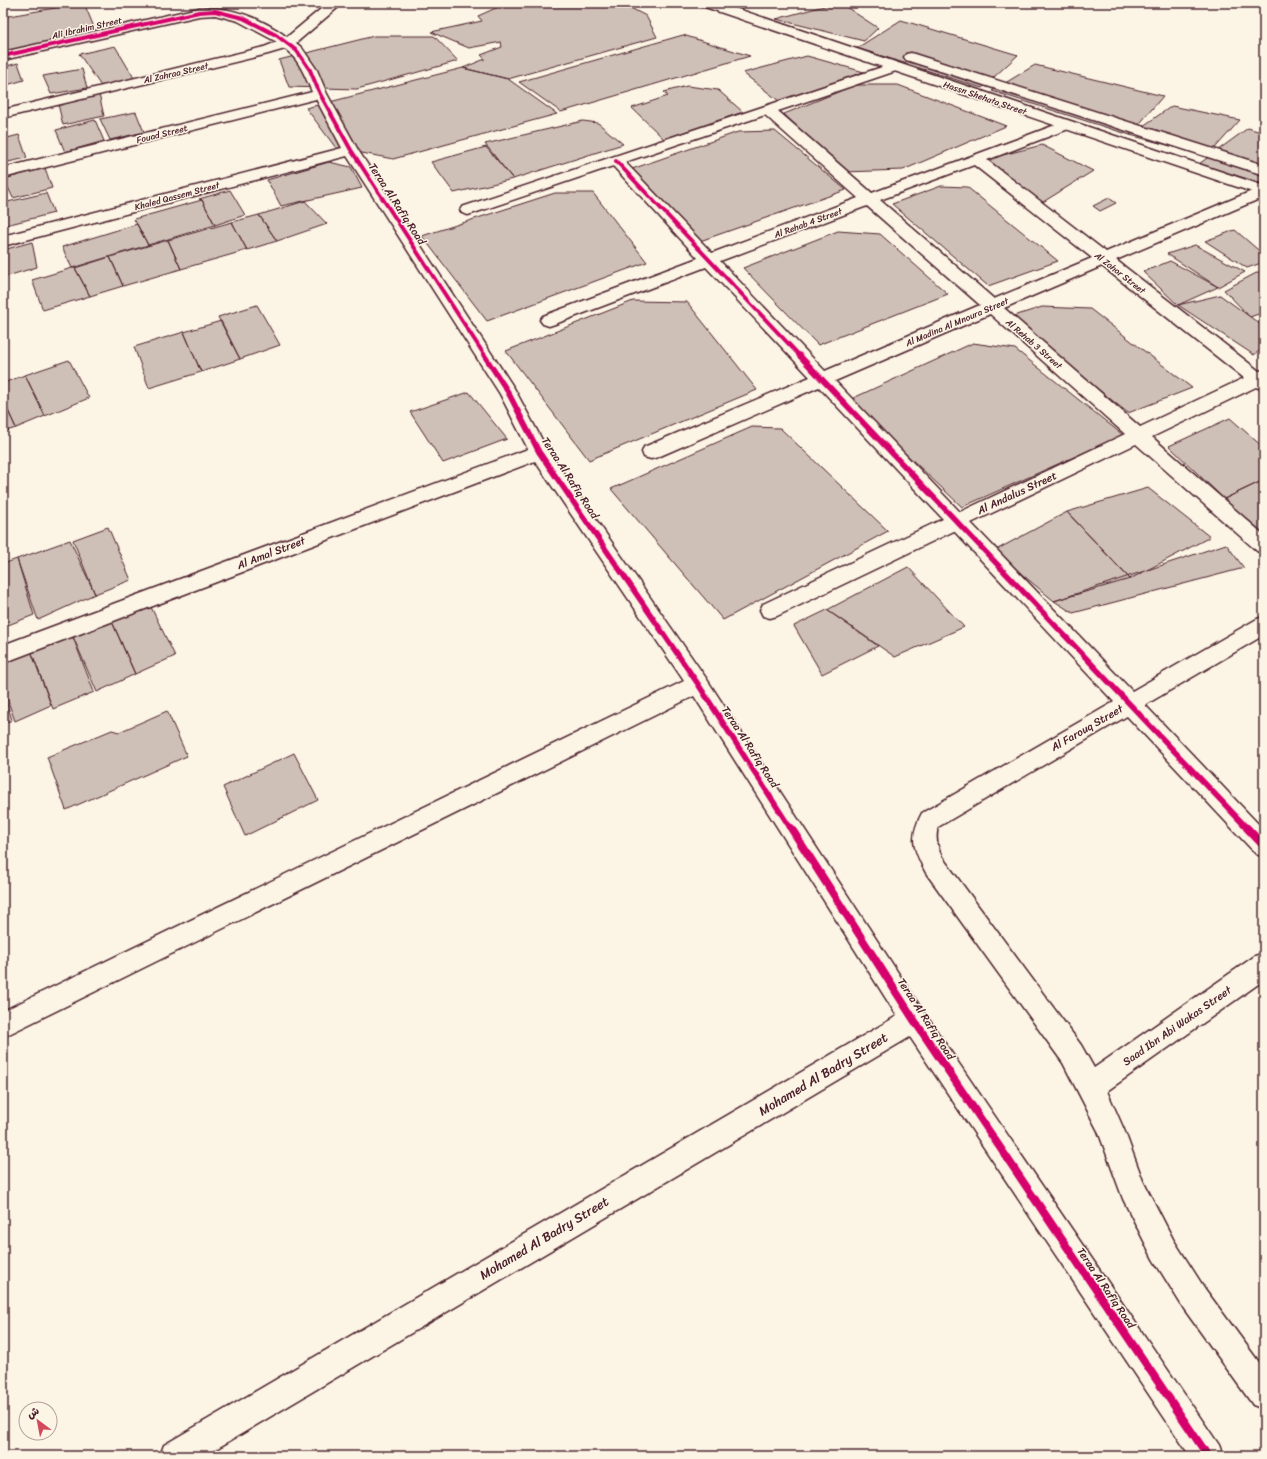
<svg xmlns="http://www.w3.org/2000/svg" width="1267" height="1459" viewBox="0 0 1267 1459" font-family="Sriracha,'Playpen Sans Arabic',sans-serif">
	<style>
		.building { fill: #cfc0b7; stroke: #4a1f2b }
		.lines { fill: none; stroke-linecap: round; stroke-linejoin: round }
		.minor-casing { stroke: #4a1f2b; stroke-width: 3 }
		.major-casing { stroke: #4a1f2b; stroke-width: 3 }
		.minor { fill: #fcf5e5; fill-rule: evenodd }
		.major { fill: #fcf5e5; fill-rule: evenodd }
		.cycleway-far2-casing { stroke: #fcf5e5; stroke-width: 5.5 }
		.cycleway-far1-casing { stroke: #fcf5e5; stroke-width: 8 }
		.cycleway-casing { stroke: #fcf5e5; stroke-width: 10 }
		.cycleway-far2 { stroke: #d6006c; stroke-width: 4 }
		.cycleway-far1 { stroke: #d6006c; stroke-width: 5.5 }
		.cycleway { stroke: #d6006c; stroke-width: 8 }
		.labels { text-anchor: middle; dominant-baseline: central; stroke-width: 3; stroke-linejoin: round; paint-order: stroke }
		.far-street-label { font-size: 9px; fill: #4a1f2b; stroke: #fcf5e5 }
		.street-label { font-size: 11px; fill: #4a1f2b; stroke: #fcf5e5 }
		.near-street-label { font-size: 13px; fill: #4a1f2b; stroke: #fcf5e5 }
	</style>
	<rect width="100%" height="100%" fill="#fcf5e5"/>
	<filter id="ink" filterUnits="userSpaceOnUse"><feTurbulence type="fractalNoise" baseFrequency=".025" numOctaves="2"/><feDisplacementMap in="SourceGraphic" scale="8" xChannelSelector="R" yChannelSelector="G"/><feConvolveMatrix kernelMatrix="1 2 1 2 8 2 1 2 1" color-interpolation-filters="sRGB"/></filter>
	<g filter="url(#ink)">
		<!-- building -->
		<path class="building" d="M 84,3 L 96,32 L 3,52 L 3,17 Z
			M 507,3 L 621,3 L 646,16 L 657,37 L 508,79 L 463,68 L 485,59 L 481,55 L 502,47 L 501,42 L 469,48 L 431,32 L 482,21 L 478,16 Z
			M 835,3 L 840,3 L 878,28 L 864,41 L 776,19 Z
			M 901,20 L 1018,55 L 982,88 L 857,48 Z
			M 683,35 L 750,56 L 561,112 L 519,82 Z
			M 374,36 L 434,36 L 458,61 L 357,89 L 289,87 L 279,60 Z
			M 115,46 L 134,78 L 101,86 L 79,54 Z
			M 807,56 L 864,72 L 779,101 L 743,73 Z
			M 18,63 L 24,80 L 3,86 L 3,67 Z
			M 1035,65 L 1163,96 L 1130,135 L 992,91 Z
			M 463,68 L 508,79 L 557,114 L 393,159 L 336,148 L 306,108 Z
			M 82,69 L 87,88 L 51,94 L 43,76 Z
			M 855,85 L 898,85 L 1006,126 L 903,170 L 844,172 L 784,114 Z
			M 687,86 L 718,90 L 743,112 L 664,139 L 632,108 L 668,96 L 664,92 Z
			M 99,94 L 104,116 L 63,125 L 58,104 Z
			M 1172,106 L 1240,120 L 1208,156 L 1130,135 Z
			M 136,112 L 144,132 L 110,140 L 100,119 Z
			M 95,120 L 104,141 L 65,152 L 56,130 Z
			M 583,121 L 598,123 L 623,144 L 513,179 L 485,144 Z
			M 1248,128 L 1264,133 L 1264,184 L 1199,164 Z
			M 775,131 L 846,190 L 700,241 L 632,169 L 738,132 Z
			M 19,135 L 27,158 L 3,163 L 3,139 Z
			M 1042,145 L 1093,171 L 1035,207 L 1037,199 L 987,159 Z
			M 486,147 L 513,179 L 454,193 L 431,162 Z
			M 329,162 L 351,167 L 362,188 L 281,206 L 267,180 Z
			M 45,168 L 52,188 L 13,198 L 4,179 Z
			M 941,186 L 967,187 L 1058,261 L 988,286 L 892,204 Z
			M 230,190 L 245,215 L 215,225 L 202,200 L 199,199 Z
			M 46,193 L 54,213 L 6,225 L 3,216 L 3,203 Z
			M 555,193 L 593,193 L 647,262 L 487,321 L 422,236 Z
			M 1109,198 L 1116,203 L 1100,211 L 1093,206 Z
			M 202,200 L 215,225 L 148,245 L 134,219 Z
			M 305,201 L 327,224 L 277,241 L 259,215 Z
			M 259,215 L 277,241 L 247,250 L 232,222 Z
			M 232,222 L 247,250 L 181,269 L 168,240 Z
			M 137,224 L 148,245 L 72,268 L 62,247 Z
			M 1235,230 L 1264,255 L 1264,262 L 1247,268 L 1205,241 Z
			M 838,231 L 880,234 L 948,294 L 818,345 L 743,268 Z
			M 168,240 L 181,269 L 123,286 L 110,257 Z
			M 32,242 L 37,267 L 4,277 L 3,273 L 3,250 Z
			M 1195,245 L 1245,272 L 1218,287 L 1167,254 Z
			M 110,257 L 123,286 L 90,296 L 75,268 Z
			M 1170,261 L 1218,287 L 1178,305 L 1143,272 Z
			M 72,268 L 75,268 L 90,296 L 43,310 L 32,280 Z
			M 1264,269 L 1264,312 L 1250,317 L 1224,290 Z
			M 1220,295 L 1264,327 L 1264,347 L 1254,355 L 1178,305 Z
			M 633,301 L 687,302 L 757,390 L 589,460 L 506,351 Z
			M 257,305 L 280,345 L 240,359 L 218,317 Z
			M 1042,307 L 1090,309 L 1192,388 L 1128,413 L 1008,318 Z
			M 221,321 L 240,359 L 201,372 L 184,332 Z
			M 184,332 L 201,372 L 149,388 L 134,347 Z
			M 973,343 L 1015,349 L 1123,435 L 962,507 L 849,400 Z
			M 69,360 L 89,398 L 45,416 L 25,375 Z
			M 25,375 L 45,416 L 16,428 L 3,400 L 3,383 Z
			M 469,392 L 507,439 L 443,463 L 410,412 Z
			M 3,400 L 16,428 L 3,432 Z
			M 1230,418 L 1264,448 L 1264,480 L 1224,499 L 1169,446 Z
			M 752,427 L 780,428 L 888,531 L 723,620 L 611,489 Z
			M 1264,480 L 1264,536 L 1224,499 Z
			M 1148,488 L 1210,537 L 1130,579 L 1067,512 Z
			M 1067,512 L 1130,579 L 1054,601 L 994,551 Z
			M 108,527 L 131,580 L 95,594 L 73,540 Z
			M 70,540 L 95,594 L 38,620 L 17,559 Z
			M 1226,544 L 1244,568 L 1073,613 L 1054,601 Z
			M 17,559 L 34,615 L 3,627 L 3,564 Z
			M 908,567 L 964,627 L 895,657 L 827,610 Z
			M 148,601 L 175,656 L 135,674 L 110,617 Z
			M 827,610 L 878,646 L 822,674 L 794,626 Z
			M 110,617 L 135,674 L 97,692 L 71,632 Z
			M 71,632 L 94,692 L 53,709 L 30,648 Z
			M 30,648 L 51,705 L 15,721 L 3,687 L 3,659 Z
			M 3,691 L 12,720 L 3,724 Z
			M 167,711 L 187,756 L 66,810 L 47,757 L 112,730 L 119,732 Z
			M 294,753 L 318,800 L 245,836 L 223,787 Z"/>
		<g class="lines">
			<!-- minor casing -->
			<g class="minor-casing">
				<path id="minor" d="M 328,3 L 343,3 L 296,43 L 302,48 L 317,70 L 327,94 L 358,150 L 514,388 L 547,449 L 706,678 L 923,1011 L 1219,1445 L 1223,1456 L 1190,1456 L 910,1037 L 204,1456 L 160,1456 L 164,1445 L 897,1016 L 694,696 L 3,1037 L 3,1011 L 684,681 L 535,461 L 3,663 L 3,645 L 528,449 L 500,394 L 347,156 L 3,246 L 3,236 L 342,148 L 316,99 L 3,178 L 3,168 L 312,92 C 305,76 299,59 285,49 L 268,54 L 3,118 L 3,110 L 264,47 L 277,42 L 238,21 L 215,15 L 199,16 L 3,60 L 3,52 L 199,8 C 230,6 262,18 287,37 Z
					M 894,63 L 899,64 L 901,67 L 899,70 L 778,111 L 872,193 L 1066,121 L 1071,122 L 1073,125 L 1071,128 L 987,160 L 1106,252 L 1264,186 L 1264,197 L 1116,260 L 1259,371 L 1264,370 L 1264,390 L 1256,387 L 1152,437 L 1264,535 L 1264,554 L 1257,551 L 1136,444 L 971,523 L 1132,691 L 1257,619 L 1264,617 L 1264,635 L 1145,705 L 1264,830 L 1264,857 L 1256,854 L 1127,716 L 938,827 C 935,838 937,847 942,857 L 1081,1045 L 1094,1068 L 1255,956 L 1264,953 L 1264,980 L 1107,1091 L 1125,1132 L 1143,1181 L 1173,1239 L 1205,1289 L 1264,1369 L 1264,1409 L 1253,1405 L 1184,1309 L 1153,1259 L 1123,1199 L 1098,1131 L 1063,1063 L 926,873 C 913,848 909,838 922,813 L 1114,702 L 954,531 L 777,616 L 770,618 L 763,616 L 760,610 L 763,604 L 943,519 L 819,387 L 658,457 L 651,459 L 644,457 L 642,452 L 644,447 L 810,377 L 706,267 L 555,324 L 549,326 L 543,324 L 540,320 L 543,316 L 698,258 L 613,166 L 474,213 L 468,215 L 462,213 L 460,210 L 462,207 ZM 765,115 L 858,198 L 712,253 L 625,162 ZM 974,165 L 1092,258 L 994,299 L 880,200 ZM 867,206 L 980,305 L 825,371 L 720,261 ZM 1102,266 L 1244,378 L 1140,427 L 1004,308 ZM 990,314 L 1125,434 L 960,512 L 835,381 Z"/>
			</g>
			<!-- major casing -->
			<g class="major-casing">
				<path id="major" d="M 700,3 L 720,3 L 1264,186 L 1264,196 L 702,6 Z
					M 911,53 L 1264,165 L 1264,175 L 906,60 L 904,57 L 906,54 Z"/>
			</g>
			<!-- minor -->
			<use href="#minor" class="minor"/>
			<!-- major -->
			<use href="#major" class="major"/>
			<!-- cycleway-far2 casing -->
			<g class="cycleway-far2-casing">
				<path id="cycleway-far2" d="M 3,56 L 199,12 L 215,11 L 243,18 L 276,35 L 297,51 L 310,70 L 320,94 L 351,150 L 485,356
					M 616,161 L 800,356"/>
			</g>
			<!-- cycleway-far1 casing -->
			<g class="cycleway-far1-casing">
				<path id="cycleway-far1" d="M 484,355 L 508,392 L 539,452 L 698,684 L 791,829
					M 799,355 L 1248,829"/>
			</g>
			<!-- cycleway casing -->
			<g class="cycleway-casing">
				<path id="cycleway" d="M 791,828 L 914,1020 L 1208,1456
					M 1247,828 L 1264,846"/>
			</g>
			<!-- cycleway-far2 -->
			<use href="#cycleway-far2" class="cycleway-far2"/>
			<!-- cycleway-far1 -->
			<use href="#cycleway-far1" class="cycleway-far1"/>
			<!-- cycleway -->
			<use href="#cycleway" class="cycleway"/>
		</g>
	</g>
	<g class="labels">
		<!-- far-street labels -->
		<g class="far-street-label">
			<text transform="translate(87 28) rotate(-13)">Ali Ibrahim Street</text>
			<text transform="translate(176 73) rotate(-13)">Al Zahraa Street</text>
			<text transform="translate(985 98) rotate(19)">Hassn Shehata Street</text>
			<text transform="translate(162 134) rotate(-14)">Fouad Street</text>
			<text transform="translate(177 196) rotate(-15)">Khaled Qassem Street</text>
			<text transform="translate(808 223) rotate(-20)">Al Rehab 4 Street</text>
			<text transform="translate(1120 273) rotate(38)">Al Zohor Street</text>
			<text transform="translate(957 322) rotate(-23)">Al Madina Al Mnoura Street</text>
			<text transform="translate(1034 344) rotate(41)">Al Rehab 3 Street</text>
		</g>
		<!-- street labels -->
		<g class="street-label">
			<text transform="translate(397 204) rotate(57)">Teraa Al Rafiq Road</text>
			<text transform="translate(570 478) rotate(57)">Teraa Al Rafiq Road</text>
			<text transform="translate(1017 493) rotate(-25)">Al Andalus Street</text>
			<text transform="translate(271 553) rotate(-21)">Al Amal Street</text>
			<text transform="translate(1087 728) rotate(-30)">Al Farouq Street</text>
			<text transform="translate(750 747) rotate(57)">Teraa Al Rafiq Road</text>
			<text transform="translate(926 1019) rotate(57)">Teraa Al Rafiq Road</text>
			<text transform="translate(1177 1026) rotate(-35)">Saad Ibn Abi Wakas Street</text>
			<text transform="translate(1106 1288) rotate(56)">Teraa Al Rafiq Road</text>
		</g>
		<!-- near-street labels -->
		<g class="near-street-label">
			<text transform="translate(823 1074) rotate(-31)">Mohamed Al Badry Street</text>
			<text transform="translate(544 1238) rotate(-31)">Mohamed Al Badry Street</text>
		</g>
	</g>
	<!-- margin -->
	<rect width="1267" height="1459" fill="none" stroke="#fcf5e5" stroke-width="16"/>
	<rect x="8" y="8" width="1251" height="1443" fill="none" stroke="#4a1f2b" stroke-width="1.5" filter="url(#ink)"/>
	<!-- north arrow -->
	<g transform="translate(38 1421) rotate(328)"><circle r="19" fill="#fcf5e5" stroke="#b59f9b"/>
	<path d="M0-3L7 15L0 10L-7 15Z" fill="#d1495b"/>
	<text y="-6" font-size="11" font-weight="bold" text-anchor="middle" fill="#4a1f2b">ش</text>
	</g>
</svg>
